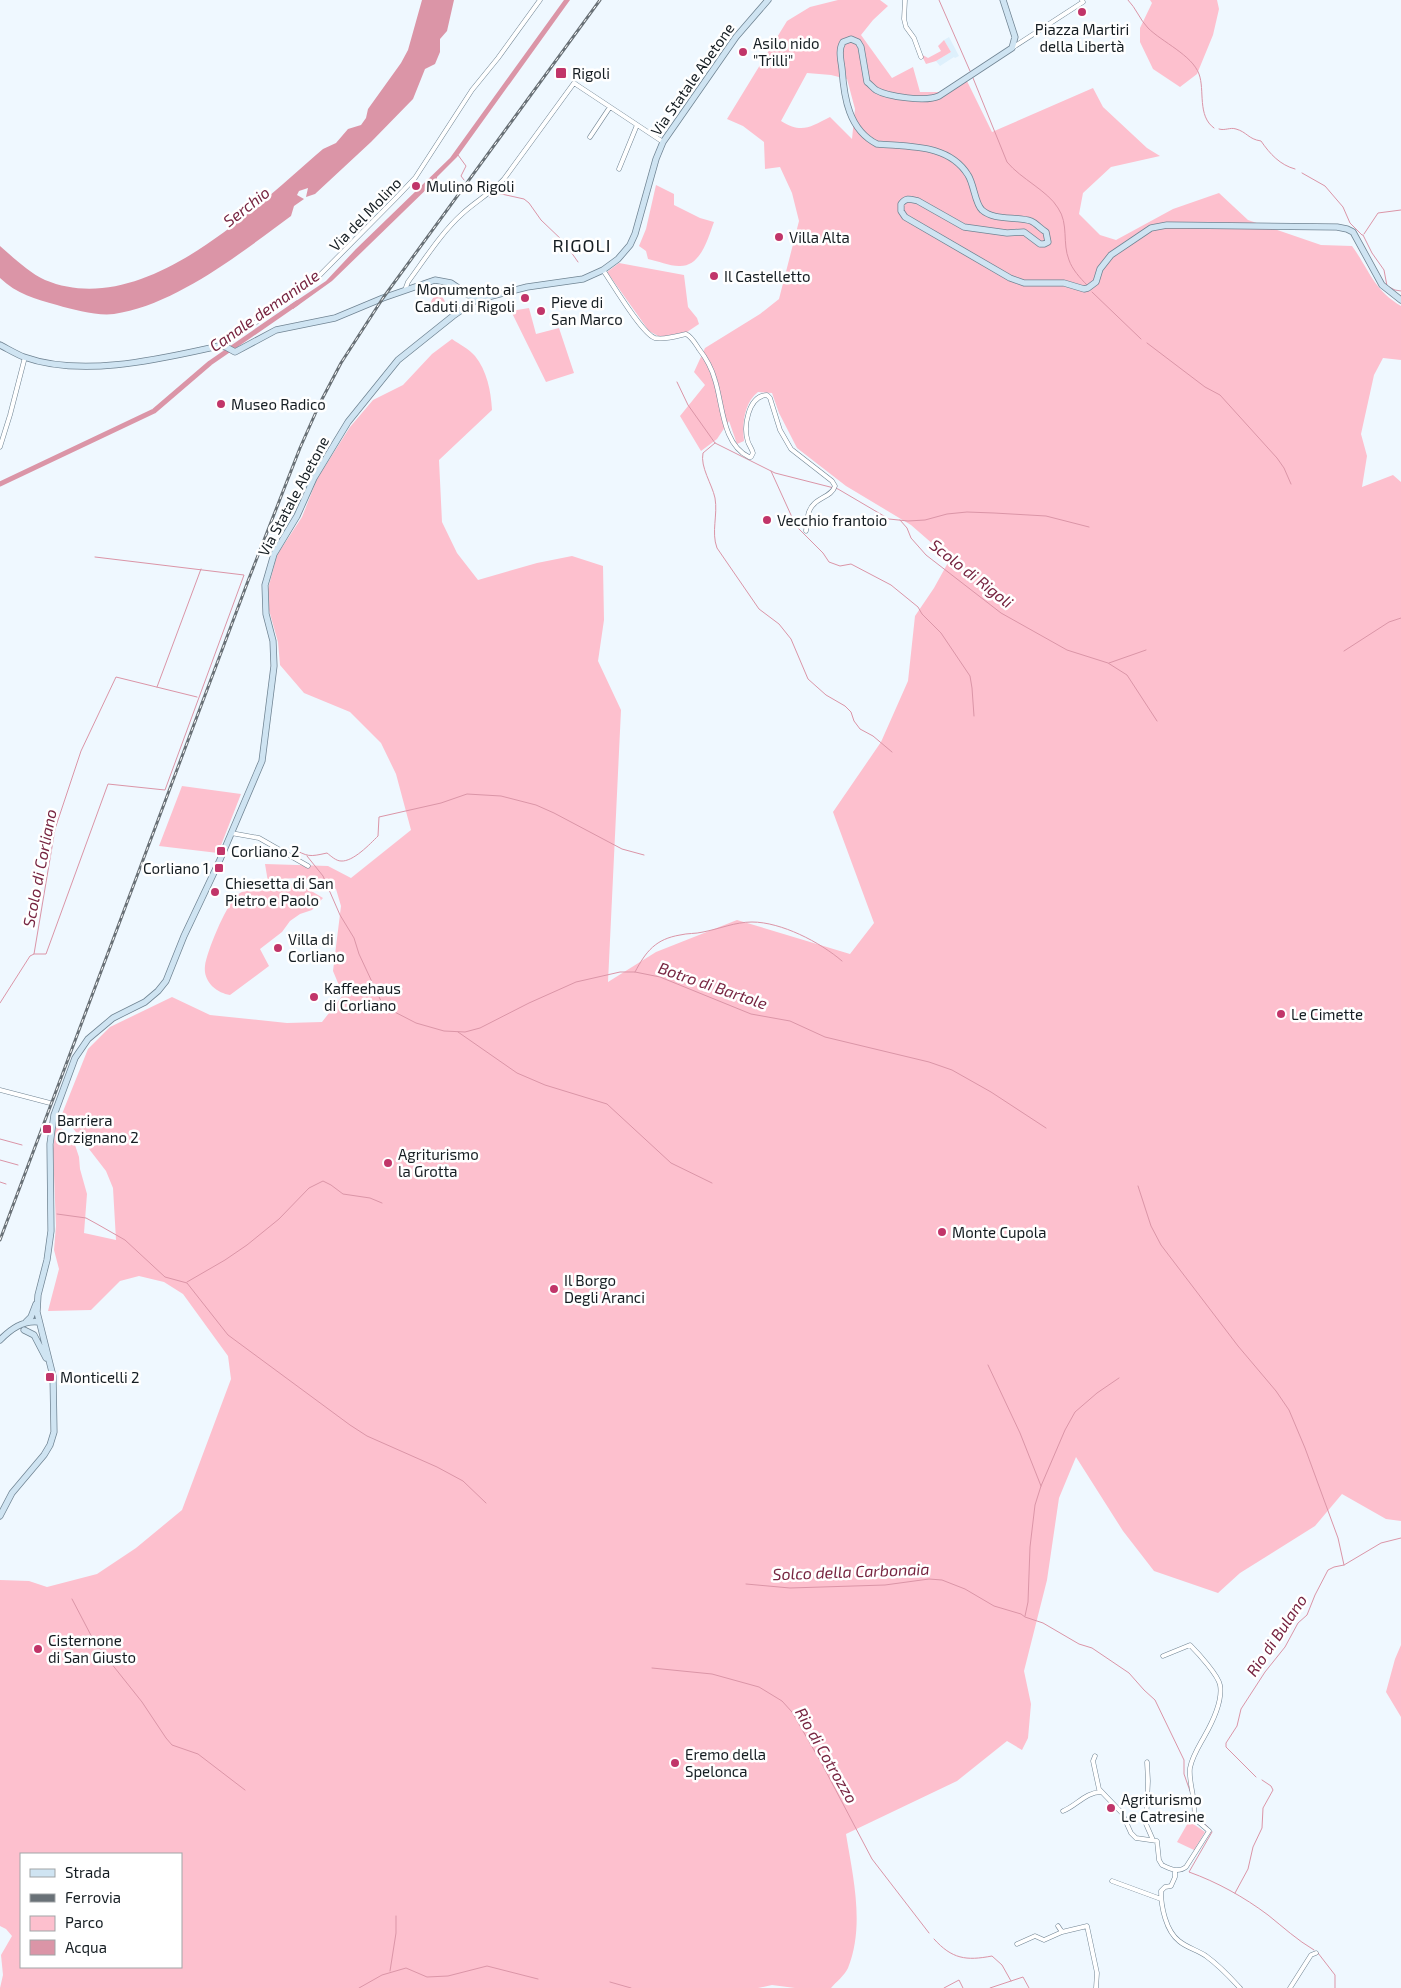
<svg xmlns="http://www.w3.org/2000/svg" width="1401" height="1988" viewBox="0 0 1401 1988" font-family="'Exo 2',sans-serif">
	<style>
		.built { fill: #def0fc }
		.green { fill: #fdc0ce; fill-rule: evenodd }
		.water { fill: #db95a7 }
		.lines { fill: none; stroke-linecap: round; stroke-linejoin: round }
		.stream { stroke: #db95a7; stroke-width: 1 }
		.canal { stroke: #db95a7; stroke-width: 5 }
		.street-casing { stroke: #708493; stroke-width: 5 }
		.secondary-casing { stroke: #708493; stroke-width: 7 }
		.street { stroke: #fff; stroke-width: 4 }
		.secondary { stroke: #cfe4f2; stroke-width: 5.5 }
		.rail-casing { stroke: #697177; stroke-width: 3 }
		.rail { stroke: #fff; stroke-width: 1; stroke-dasharray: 4; stroke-linecap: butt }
		.poi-dot { fill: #c13569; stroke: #fff; stroke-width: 2 }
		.labels { text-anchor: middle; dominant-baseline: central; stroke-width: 5; stroke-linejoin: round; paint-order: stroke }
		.poi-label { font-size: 15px; fill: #151d22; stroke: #fff; text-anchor: start }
		.street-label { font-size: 15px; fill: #151d22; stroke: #fff }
		.water-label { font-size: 16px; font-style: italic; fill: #772541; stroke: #fff }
		.quarter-label { font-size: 18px; letter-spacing: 1px; fill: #151d22; stroke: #fff }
	</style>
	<rect width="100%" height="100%" fill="#eff8ff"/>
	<!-- built -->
	<path class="built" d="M 949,37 L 959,56 L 955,58 L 954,57 L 940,66 L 936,61 L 951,52 L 944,40 Z"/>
	<!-- green -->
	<path class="green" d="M 838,0 L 880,0 L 888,6 L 873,20 L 861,35 L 892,78 L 913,67 L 920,92 L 941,92 L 965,77 L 992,132 L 1093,88 L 1103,107 L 1147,148 L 1160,156 L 1111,167 L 1083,193 L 1079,214 L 1100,235 L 1116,240 L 1173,209 L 1219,193 L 1248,220 L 1321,245 L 1352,246 C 1370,271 1373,289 1401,306 L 1401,360 L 1383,358 L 1374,375 L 1361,434 L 1367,456 L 1362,487 L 1393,475 L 1401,482 L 1401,1521 L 1386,1519 L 1342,1494 L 1315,1526 L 1240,1573 L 1218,1593 L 1154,1571 L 1123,1531 L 1076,1457 L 1059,1498 L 1047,1580 L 1024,1671 L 1031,1704 L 1028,1738 L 1022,1750 L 1007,1741 L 957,1781 L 846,1834 C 853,1877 865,1926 848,1968 C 845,1975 836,1982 831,1988 L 795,1988 L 772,1985 L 758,1988 L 0,1988 L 3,1975 L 1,1955 L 12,1936 L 6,1929 L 0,1926 L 0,1580 L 29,1581 L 47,1587 L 97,1574 L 136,1548 L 182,1510 L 231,1379 L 228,1356 L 183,1294 L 164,1282 L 139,1276 L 120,1281 L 91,1310 L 48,1311 L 59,1269 L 54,1250 L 56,1226 L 53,1149 L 56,1123 L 73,1139 L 79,1157 L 80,1169 L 87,1194 L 84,1233 L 116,1240 L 113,1188 L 106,1171 L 62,1114 L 88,1049 L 110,1027 L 172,997 L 210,1015 L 287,1023 L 322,1022 L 343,995 L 333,971 L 341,906 L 336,889 C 311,878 295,875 268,882 L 265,864 L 328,866 L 351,878 L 411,830 L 396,774 L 381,743 L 350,712 L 304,693 L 280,665 L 278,642 L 269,610 L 268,589 L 277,555 L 302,517 L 317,479 L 350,427 L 373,400 L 403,385 L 432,354 L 452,339 C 459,344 469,349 475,356 C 487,371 491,391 492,410 L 439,460 L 442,522 L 457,553 L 478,580 L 537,563 L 572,556 L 603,566 L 604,620 L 598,661 L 621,710 L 608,982 L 656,952 L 737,920 L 850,954 L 874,923 L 833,812 L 881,742 L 908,681 L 915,616 L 934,588 L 950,559 L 911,525 L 846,486 L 797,448 L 779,413 L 772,393 L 758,392 C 744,403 742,424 744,441 L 737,444 L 729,421 L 717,439 L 701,451 L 680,416 L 705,385 L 694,372 L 705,348 L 760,314 L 779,299 L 799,221 L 792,193 L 780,167 L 765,169 L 764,142 L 743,126 L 727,119 L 787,21 L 810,7 ZM 807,73 L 831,75 L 847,79 L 855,109 L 852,139 L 830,117 C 810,127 802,134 781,121 ZM 21,1854 L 181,1854 L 181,1967 L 21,1967 Z
		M 1150,0 L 1217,0 L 1219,9 L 1213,35 L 1197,74 L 1180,87 L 1153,69 L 1140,42 L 1140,28 L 1152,3 Z
		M 944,40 L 951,52 L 936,61 L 926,64 L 921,54 L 928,58 L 941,51 L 938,46 Z
		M 656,185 L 674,194 L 674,205 L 700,218 L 714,222 C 708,238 701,267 679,266 C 669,266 658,261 648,259 L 646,251 L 639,246 L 646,229 Z
		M 619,263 L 684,275 L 688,307 L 697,318 L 699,324 L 687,332 L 660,337 L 649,331 L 607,272 Z
		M431 303a7 7 0 1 1 14 0a7 7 0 1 1-14 0Z
		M 529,308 L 536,334 L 559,328 L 574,373 L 546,382 L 511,311 Z
		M 182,786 L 241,794 L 218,853 L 159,846 Z
		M 284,883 L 303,886 L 323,898 L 312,910 L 300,914 L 290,921 L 282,932 L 260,949 L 269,966 L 230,995 C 217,993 203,982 205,966 C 207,951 225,908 236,896 C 245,887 272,885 284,883 Z
		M 1401,1645 L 1401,1717 L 1386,1692 L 1395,1659 Z
		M 1189,1821 L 1205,1832 L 1194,1850 L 1177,1842 Z"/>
	<!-- water -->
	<path class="water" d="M 422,0 L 454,0 L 447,31 L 440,39 L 440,52 L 435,64 L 425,69 L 413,99 L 371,142 L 315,194 L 306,197 L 308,188 L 299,191 L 297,195 L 304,199 L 294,206 L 291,216 C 242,252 176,305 114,314 C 97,316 74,310 57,305 C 35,299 17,294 0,278 L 0,246 C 14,258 28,272 45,280 C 144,321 255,207 323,149 L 336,143 L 348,129 L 361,125 L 366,118 L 368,109 L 401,63 L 408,50 Z
		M 564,0 L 570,0 L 457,157 L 437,177 L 437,179 L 332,281 L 293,309 L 290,305 L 326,281 L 356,249 L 450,158 Z"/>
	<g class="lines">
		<!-- stream -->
		<path class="stream" d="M 939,0 L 970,71
			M 1128,0 C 1136,8 1140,20 1148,28 C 1162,42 1192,55 1199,74 C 1205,90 1197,116 1214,128
			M 973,78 L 1007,162 C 1021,179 1048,191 1058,208 C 1069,224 1062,243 1069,260 C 1072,269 1080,278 1087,285
			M 1219,129 C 1225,131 1230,127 1236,129 C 1247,132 1248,139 1261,141 C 1270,154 1280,165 1295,169
			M 458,155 L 466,166 L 461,176 L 464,180
			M 1302,173 L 1325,186 L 1343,207 L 1350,223 L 1362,235 L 1363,235 L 1372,253 L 1384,270 L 1387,286 L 1395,290 L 1401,291
			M 490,197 L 497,193 L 524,199 L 529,203 L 541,220 L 564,242 L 578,262
			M 1364,234 L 1378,213 L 1401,210
			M 1092,292 L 1141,339
			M 1147,343 L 1205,387 L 1220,395 L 1277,458 L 1284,468 L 1291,484
			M 677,382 L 688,405 L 715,443 L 775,473 L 838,489 L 889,519 L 908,521 L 925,520 L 947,514 L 967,512 L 994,513 L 1046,516 L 1089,527
			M 715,443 L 703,453 C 700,467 712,484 715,498 C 718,515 711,532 717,548 L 759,609 L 779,624 L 791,639 L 808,679 L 826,695 L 845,706 L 851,712 L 854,721 L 860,729 L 873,736 L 892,752
			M 771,471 L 796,526 L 823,553 L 829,562 L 840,566 L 851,564 L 891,585 L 918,607 L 922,614 L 941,633 L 970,676 L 972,688 L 974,716
			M 900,520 L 907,528 L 911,538 L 926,555 L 1001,613 L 1067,650 L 1108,663 L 1127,675 L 1157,721
			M 1344,651 L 1389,622 L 1401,618
			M 1109,663 L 1146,650
			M 157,687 L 201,569
			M 292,848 C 308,857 309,857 327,853 C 331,856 336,861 341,861 C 353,862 370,844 378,836 L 379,817 L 441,803 L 467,794 L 501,796 L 536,805 L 554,813 L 622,849 L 644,855
			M 307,856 L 323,876 L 340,915 L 354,938 L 359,954 L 380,999 L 385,1007 L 416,1023 L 444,1031 L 465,1032 L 480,1028 L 529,1003 L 576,982 L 620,972 L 635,972 L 660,977 L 751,1014 L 790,1021 L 825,1037 L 929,1062 L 952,1070 L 991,1092 L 1046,1128
			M 34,954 L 46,954 L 108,784 L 165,790 L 244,575 L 95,557
			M 635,972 C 646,951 656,939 680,935 C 688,933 695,934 703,932 C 719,929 735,922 752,922 C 781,922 820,942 842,961
			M 0,1003 L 30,956 L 34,954 L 55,829 L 81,751 L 116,677 L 197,697
			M 458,1032 L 517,1073 L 545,1085 L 607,1104 L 671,1163 L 712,1183
			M 0,1139 L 22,1145
			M 0,1160 L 18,1165
			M 0,1182 L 6,1184
			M 1138,1186 L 1151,1226 L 1161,1245 L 1238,1346 L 1276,1391 L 1289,1410 L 1305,1448 L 1338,1538 L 1344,1565
			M 57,1214 L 86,1218 L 97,1224 L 125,1240 L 165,1277 L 187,1283 L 228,1335 L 350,1425 L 367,1436 L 437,1467 L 463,1481 L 486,1503
			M 187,1282 L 225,1260 L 247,1245 L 279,1219 L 309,1188 L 323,1181 L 331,1185 L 343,1194 L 370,1198 L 382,1203
			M 988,1365 L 1020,1433 L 1041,1486
			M 746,1584 L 790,1588 L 885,1585 L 929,1579 L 942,1580 L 965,1589 L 994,1606 L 1021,1614 L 1025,1617 L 1043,1623 L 1079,1644 L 1092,1648 L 1129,1673 L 1144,1690 L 1155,1700 L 1184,1760 L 1184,1774 L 1190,1791
			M 72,1599 L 95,1643 L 142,1702 L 166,1738 L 172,1745 L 198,1754 L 245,1790
			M 1025,1616 L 1028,1602 L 1030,1547 L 1035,1505 L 1041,1486 L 1065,1430 L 1075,1412 L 1097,1393 L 1119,1378
			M 652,1668 L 712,1674 L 759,1687 L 782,1701 L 792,1712 L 822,1764 L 872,1859 L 929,1933
			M 1256,1777 L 1226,1747 L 1226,1743 L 1237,1726 L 1241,1709 L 1265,1672 L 1285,1647 L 1298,1623 L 1307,1615 L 1315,1595 L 1328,1570 L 1334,1567 L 1344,1565 L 1381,1543 L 1401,1538
			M 1197,1818 L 1208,1827
			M 1212,1832 L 1189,1872 C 1217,1882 1244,1897 1268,1915 C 1283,1927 1297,1940 1314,1950
			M 1235,1893 L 1248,1869 L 1253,1847 L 1262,1828 L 1263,1808 L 1273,1790 L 1271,1786 L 1262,1780
			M 934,1939 C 952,1959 966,1961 992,1956 L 1002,1965 L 1011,1981
			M 1318,1953 L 1335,1975 L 1335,1988
			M 390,1971 L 396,1933 L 396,1916
			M 610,1982 L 631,1988
			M 359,1988 L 382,1975 L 406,1968 L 427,1977 L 448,1976 L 487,1966 L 538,1979
			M 944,1988 L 959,1980 L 963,1988
			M 990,1988 L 1023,1977 L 1029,1988"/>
		<!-- canal -->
		<path class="canal" d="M 0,484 L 154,411 L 210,363 L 297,303"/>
		<!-- street casing -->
		<g class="street-casing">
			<path id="street" d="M 905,0 L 904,19 L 906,27 L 914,38 L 921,57
				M 1012,48 L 1083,2 L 1082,0
				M 590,137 L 610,107
				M 619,169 L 637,125
				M 603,270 C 612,283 642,334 655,338 C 665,340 677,336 686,334 C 692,337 695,343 699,349 C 706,358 712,369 715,380 C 723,405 722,444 749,457 L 751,457 L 753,453 C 752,449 749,445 748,442 C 743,427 748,396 767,395 L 770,398 L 780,430 L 791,449 L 832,481 L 835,486 C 832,496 820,497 814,504 C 807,510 807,522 806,531
				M 405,290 L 408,282 C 425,259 441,233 462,214 C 475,202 491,193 504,179 L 574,83 L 663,142
				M 223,346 L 316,279 L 397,197 L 415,178 L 472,90 L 498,58 L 540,0
				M 0,447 L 10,415 L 25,357
				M 231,833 L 259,838 L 308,866
				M 0,1090 L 50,1103
				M 1095,1756 L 1093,1761 L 1099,1789 L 1122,1813 L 1131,1833 L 1136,1838 L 1157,1841 L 1159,1860 L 1162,1865 C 1170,1869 1178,1873 1186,1867 L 1209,1831 L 1194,1818 C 1197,1802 1188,1782 1190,1768 C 1192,1757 1199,1746 1204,1737 C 1212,1723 1223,1701 1220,1685 C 1218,1675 1198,1653 1190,1645 L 1163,1656
				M 1147,1762 L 1148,1781 L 1146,1824 L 1153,1840
				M 1063,1811 C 1076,1806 1086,1792 1101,1792
				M 1175,1870 L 1175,1877 L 1171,1886 L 1165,1887 L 1161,1891 C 1161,1907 1166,1931 1179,1941 C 1187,1948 1198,1950 1206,1956 C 1220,1966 1229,1976 1240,1988
				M 1112,1881 L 1161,1899
				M 1058,1926 L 1062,1932 L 1087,1926 L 1097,1973 L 1096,1988
				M 1017,1944 L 1035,1936 L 1044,1940 L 1062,1932
				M 1290,1988 L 1311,1955 L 1316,1953"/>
		</g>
		<!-- secondary casing -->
		<g class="secondary-casing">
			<path id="secondary" d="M 1003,0 L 1015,37 L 1012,48 L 939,96 C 927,102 888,97 876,90 C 873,88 870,84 867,82 L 861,47 L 858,42 L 851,39 L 843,42 C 838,50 841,60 842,69 C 844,98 849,130 877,144 C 910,147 949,144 968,175 C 974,184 975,204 982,210 C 994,221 1016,216 1031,221 C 1036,223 1041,229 1046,232 L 1048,242 L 1044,244 L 1040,244 L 1024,232 L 1007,233 L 964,227 L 918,201 C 910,199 906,197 901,204 L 901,211 L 905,217 L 1010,278 L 1024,283 L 1064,283 L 1084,289 L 1088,288 L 1096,282 L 1100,269 L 1111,255 L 1151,228 L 1167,225 L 1337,227 L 1347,229 L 1353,232 L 1382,285 L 1401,300
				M 0,345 C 8,349 16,354 24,357 C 83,378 160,359 219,346 L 226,347 L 235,352 L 276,330 L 335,318 L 383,298 L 435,280 L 451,283 L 476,300
				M 26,1322 L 31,1317 L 36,1304
				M 24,1330 L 34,1335 L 46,1358
				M 0,1340 C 11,1329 23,1320 39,1322
				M 0,1516 L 12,1493 L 44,1455 L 50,1445 L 54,1432 L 53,1376 L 37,1312 L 38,1295 L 47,1260 L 51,1231 L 50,1144 L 54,1115 L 75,1058 L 88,1039 L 113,1018 L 145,1002 L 158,991 L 166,981 L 184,936 L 219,862 L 262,761 L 274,666 L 273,641 L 266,614 L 265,585 L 274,554 L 297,516 L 314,478 L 348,422 L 398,360 L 453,316 L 476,300 L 527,287 L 583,279 L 603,270 L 618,259 L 630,245 L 635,234 L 656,159 L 663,142 L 736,37 L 768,0"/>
		</g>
		<!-- street -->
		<use href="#street" class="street"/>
		<!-- secondary -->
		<use href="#secondary" class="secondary"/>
		<!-- rail casing -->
		<g class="rail-casing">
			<path id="rail" d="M 0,1240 L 248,581 L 300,448 L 320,403 L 341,363 L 383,298 L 600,0"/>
		</g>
		<!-- rail -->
		<use href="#rail" class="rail"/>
	</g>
	<!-- markers -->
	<g class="poi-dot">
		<circle cx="1082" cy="12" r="5"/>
		<circle cx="743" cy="52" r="5"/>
		<rect x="555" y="67" width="12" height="12" rx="2.5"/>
		<circle cx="416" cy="186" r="5"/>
		<circle cx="779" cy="237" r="5"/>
		<circle cx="714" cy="276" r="5"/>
		<circle cx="525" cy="298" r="5"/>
		<circle cx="541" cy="311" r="5"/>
		<circle cx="221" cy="404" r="5"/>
		<circle cx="767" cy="520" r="5"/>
		<rect x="216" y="846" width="10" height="10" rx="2.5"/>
		<rect x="214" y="863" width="10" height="10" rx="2.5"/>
		<circle cx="215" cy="892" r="5"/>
		<circle cx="278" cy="948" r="5"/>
		<circle cx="314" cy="997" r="5"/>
		<circle cx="1281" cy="1014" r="5"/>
		<rect x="42" y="1124" width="10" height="10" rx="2.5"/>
		<circle cx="388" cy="1163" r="5"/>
		<circle cx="942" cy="1232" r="5"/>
		<circle cx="554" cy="1289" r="5"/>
		<rect x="45" y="1372" width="10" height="10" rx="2.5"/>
		<circle cx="38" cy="1649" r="5"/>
		<circle cx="675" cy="1763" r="5"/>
		<circle cx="1111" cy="1808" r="5"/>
	</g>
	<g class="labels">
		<!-- poi labels -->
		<g class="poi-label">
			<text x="1082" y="29" text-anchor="middle">Piazza Martiri<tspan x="1082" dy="17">della Libertà</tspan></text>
			<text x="753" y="43">Asilo nido<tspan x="753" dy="17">"Trilli"</tspan></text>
			<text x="572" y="73">Rigoli</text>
			<text x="426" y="186">Mulino Rigoli</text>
			<text x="789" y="237">Villa Alta</text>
			<text x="724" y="276">Il Castelletto</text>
			<text x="515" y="289" text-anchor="end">Monumento ai<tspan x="515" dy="17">Caduti di Rigoli</tspan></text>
			<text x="551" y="302">Pieve di<tspan x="551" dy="17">San Marco</tspan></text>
			<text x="231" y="404">Museo Radico</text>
			<text x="777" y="520">Vecchio frantoio</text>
			<text x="231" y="851">Corliano 2</text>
			<text x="209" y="868" text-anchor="end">Corliano 1</text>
			<text x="225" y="883">Chiesetta di San<tspan x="225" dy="17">Pietro e Paolo</tspan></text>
			<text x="288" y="939">Villa di<tspan x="288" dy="17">Corliano</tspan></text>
			<text x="324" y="988">Kaffeehaus<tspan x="324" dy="17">di Corliano</tspan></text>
			<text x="1291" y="1014">Le Cimette</text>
			<text x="57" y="1120">Barriera<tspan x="57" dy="17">Orzignano 2</tspan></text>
			<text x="398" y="1154">Agriturismo<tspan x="398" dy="17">la Grotta</tspan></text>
			<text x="952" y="1232">Monte Cupola</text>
			<text x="564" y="1280">Il Borgo<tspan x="564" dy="17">Degli Aranci</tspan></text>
			<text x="60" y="1377">Monticelli 2</text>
			<text x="48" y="1640">Cisternone<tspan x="48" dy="17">di San Giusto</tspan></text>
			<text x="685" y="1754">Eremo della<tspan x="685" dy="17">Spelonca</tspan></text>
			<text x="1121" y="1799">Agriturismo<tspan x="1121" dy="17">Le Catresine</tspan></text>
		</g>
		<!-- street labels -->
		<g class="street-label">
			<text transform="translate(692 79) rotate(-55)">Via Statale Abetone</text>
			<text transform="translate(365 214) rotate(-46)">Via del Molino</text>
			<text transform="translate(293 496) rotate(-62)">Via Statale Abetone</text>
		</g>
		<!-- water labels -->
		<g class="water-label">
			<text transform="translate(246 206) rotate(-38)">Serchio</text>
			<text transform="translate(264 310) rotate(-35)">Canale demaniale</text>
			<text transform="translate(972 573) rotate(38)">Scolo di Rigoli</text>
			<text transform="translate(39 868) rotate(-79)">Scolo di Corliano</text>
			<text transform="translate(713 985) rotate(19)">Botro di Bartole</text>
			<text transform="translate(851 1571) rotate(-2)">Solco della Carbonaia</text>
			<text transform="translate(1276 1635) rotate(-56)">Rio di Bulano</text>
			<text transform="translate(827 1755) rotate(60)">Rio di Cotrozzo</text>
		</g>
		<!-- quarter labels -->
		<g class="quarter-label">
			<text x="582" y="245">RIGOLI</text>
		</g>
	</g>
	<!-- legend -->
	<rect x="20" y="1853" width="162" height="115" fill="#ffffff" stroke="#a1a5a7"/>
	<rect x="30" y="1869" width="25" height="8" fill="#cfe4f2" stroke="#a1a5a7"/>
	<text x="65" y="1878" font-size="15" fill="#151d22">Strada</text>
	<rect x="30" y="1894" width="25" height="8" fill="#697177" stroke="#a1a5a7"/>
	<text x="65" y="1903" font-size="15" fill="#151d22">Ferrovia</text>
	<rect x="30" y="1916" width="25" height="15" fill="#fdc0ce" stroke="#a1a5a7"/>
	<text x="65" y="1928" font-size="15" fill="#151d22">Parco</text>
	<rect x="30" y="1940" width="25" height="15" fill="#db95a7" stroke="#a1a5a7"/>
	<text x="65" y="1953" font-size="15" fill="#151d22">Acqua</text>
</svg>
